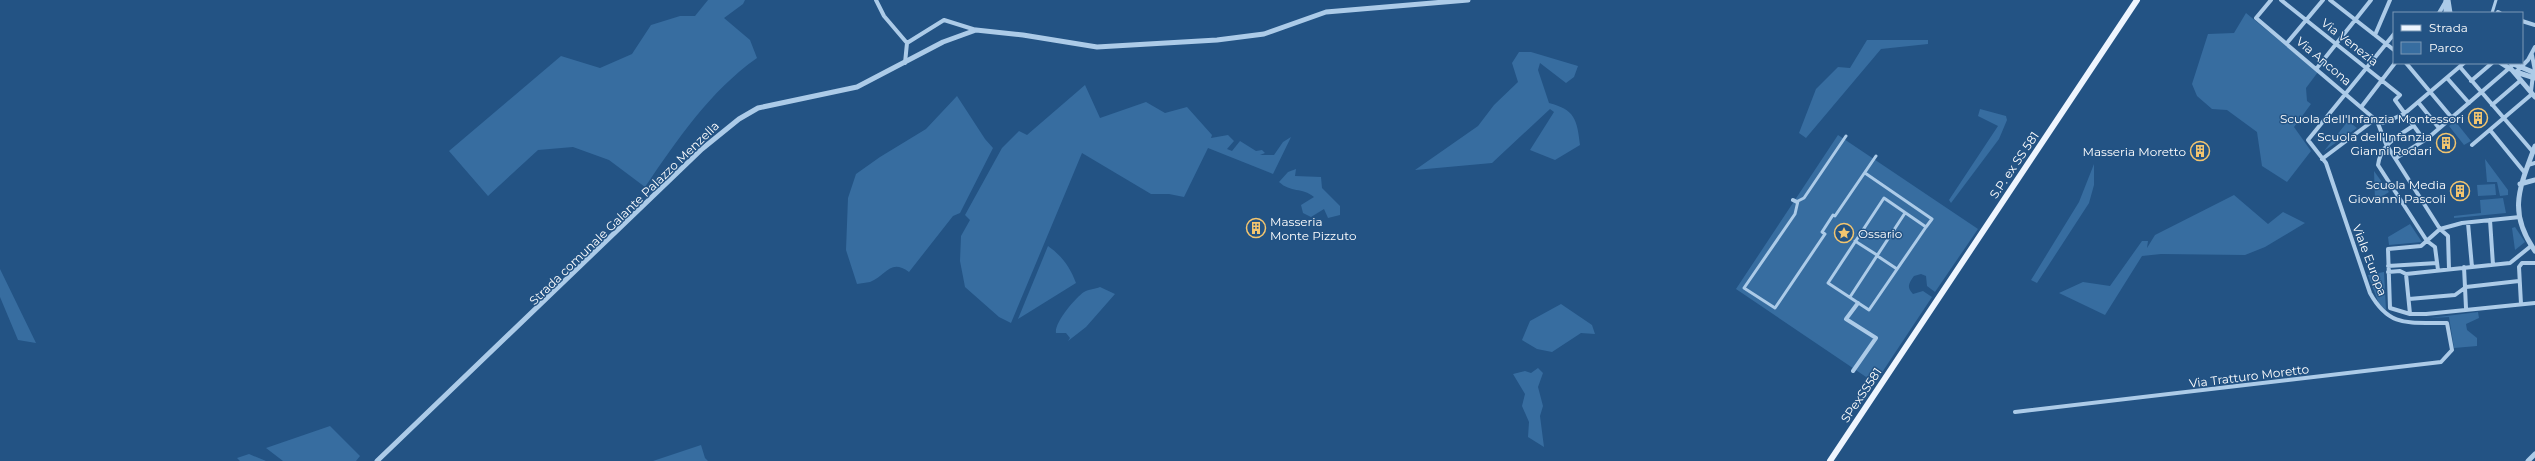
<svg xmlns="http://www.w3.org/2000/svg" width="2535" height="461" viewBox="0 0 2535 461" font-family="Montserrat,sans-serif">
	<style>
		.green { fill: #376da0 }
		.lines { fill: none; stroke-linecap: round; stroke-linejoin: round }
		.pedestrian { stroke: #accbe8; stroke-width: 3 }
		.minor { stroke: #accbe8; stroke-width: 4 }
		.tertiary { stroke: #accbe8; stroke-width: 5 }
		.primary { stroke: #eef5fe; stroke-width: 6 }
		.labels { text-anchor: middle; dominant-baseline: central; stroke-width: 3; stroke-linejoin: round; paint-order: stroke }
		.street-label { font-size: 12px; fill: #fff; stroke: #235384 }
		.poi-label { font-size: 12px; fill: #fff; stroke: #235384; text-anchor: end }
	</style>
	<rect width="100%" height="100%" fill="#235384"/>
	<!-- green -->
	<path class="green" d="M 708,0 L 745,0 L 743,4 L 724,18 L 750,40 L 757,58 C 710,91 677,140 645,187 L 609,160 L 573,147 L 538,150 L 488,196 L 449,151 L 561,56 L 600,68 L 632,54 L 651,25 L 680,16 L 695,16 Z
		M 2246,13 L 2318,72 L 2306,88 L 2307,101 L 2311,104 L 2294,127 L 2311,151 L 2287,182 L 2262,166 L 2257,132 L 2227,110 L 2212,109 L 2197,96 L 2192,84 L 2208,34 L 2234,33 Z
		M 1867,40 L 1928,40 L 1928,44 L 1881,49 L 1806,138 L 1799,133 L 1816,89 L 1838,67 L 1850,68 Z
		M 1519,52 L 1531,52 L 1578,66 L 1574,77 L 1566,83 L 1540,63 L 1538,70 L 1549,103 C 1575,110 1577,119 1580,145 L 1555,160 L 1530,150 L 1554,112 L 1550,109 L 1492,163 L 1415,170 L 1478,126 L 1494,105 L 1518,82 L 1512,63 Z
		M 1085,85 L 1100,118 L 1146,102 L 1165,113 L 1187,107 L 1212,135 L 1211,138 L 1228,135 L 1234,141 L 1227,149 L 1232,151 L 1240,141 L 1256,151 L 1262,150 L 1265,153 L 1260,155 L 1274,155 L 1283,142 L 1291,137 L 1273,174 L 1208,148 L 1184,197 L 1169,194 L 1151,194 L 1082,153 L 1011,323 L 999,317 L 965,287 L 960,261 L 961,236 L 970,220 L 965,215 L 1002,148 L 1019,131 L 1027,135 Z
		M 957,96 L 985,139 L 993,148 L 960,213 L 953,216 L 909,272 C 890,258 886,276 870,282 C 866,283 861,283 857,284 L 846,250 L 848,198 L 856,174 L 880,157 L 926,129 Z
		M 1980,109 L 2006,116 L 2007,120 L 1999,139 L 1951,203 L 1949,200 L 1998,126 L 1978,116 Z
		M 2348,121 L 2357,128 L 2324,151 Z
		M 2455,121 L 2471,141 L 2464,145 L 2449,126 Z
		M 1838,135 L 1978,229 L 1935,292 L 1927,286 L 1926,276 L 1921,274 L 1914,276 C 1909,283 1906,287 1913,294 L 1923,291 L 1932,297 L 1875,383 L 1736,289 Z
		M 2485,159 L 2508,190 L 2508,195 L 2500,196 L 2497,182 L 2487,182 Z
		M 2094,164 L 2094,185 L 2089,203 L 2037,283 L 2031,280 L 2079,202 Z
		M 1296,169 L 1295,176 L 1321,177 L 1322,188 L 1340,206 L 1340,215 L 1328,218 L 1324,209 L 1311,217 L 1303,213 L 1301,205 L 1314,197 C 1302,187 1291,193 1279,182 L 1288,172 Z
		M 2374,171 L 2389,192 L 2375,201 Z
		M 2495,184 L 2496,195 L 2478,196 L 2477,185 Z
		M 2234,195 L 2268,224 L 2283,212 L 2305,223 L 2265,247 L 2245,255 L 2161,254 L 2142,256 L 2105,315 L 2059,293 L 2083,282 L 2110,286 L 2142,241 L 2148,241 L 2147,248 L 2155,235 Z
		M 2503,198 L 2506,213 L 2454,218 L 2454,216 L 2481,213 L 2480,200 Z
		M 2410,224 L 2422,242 L 2389,245 L 2388,237 Z
		M 2515,227 L 2525,242 L 2515,250 L 2512,228 Z
		M 1048,246 C 1062,256 1070,267 1076,283 L 1018,319 Z
		M 0,269 L 36,343 L 18,340 L 0,297 Z
		M 2384,272 L 2386,310 L 2379,304 L 2368,275 Z
		M 1100,287 L 1115,294 L 1086,327 L 1068,341 L 1070,338 L 1066,333 L 1056,333 C 1054,323 1076,297 1084,292 C 1089,289 1095,289 1100,287 Z
		M 1561,304 L 1592,325 L 1595,334 L 1581,333 L 1552,352 L 1537,349 L 1522,340 L 1530,321 Z
		M 2478,312 L 2479,318 L 2466,324 L 2467,330 L 2477,338 L 2477,346 L 2454,348 L 2449,317 L 2430,318 Z
		M 1538,368 L 1543,373 L 1538,387 L 1543,406 L 1540,416 L 1544,447 L 1528,437 L 1529,422 L 1522,406 L 1525,394 L 1513,374 L 1525,371 L 1531,373 Z
		M 330,426 L 360,456 L 356,461 L 283,461 L 266,448 Z
		M 701,445 L 705,458 L 708,461 L 653,461 Z
		M 249,454 L 266,461 L 240,461 L 237,458 Z"/>
	<g class="lines">
		<!-- pedestrian -->
		<path class="pedestrian" d="M 2492,13 L 2496,0
			M 1846,136 L 1804,198 L 1798,201 L 1795,214 L 1744,288 L 1775,308 L 1825,234 L 1822,232 L 1833,215 L 1835,216 L 1876,156
			M 1865,173 L 1932,219 L 1926,227
			M 1884,198 L 1926,227 L 1869,310 L 1828,283 Z
			M 1855,241 L 1877,255
			M 1879,257 L 1897,269
			M 1850,297 L 1905,213"/>
		<!-- minor -->
		<path class="minor" d="M 876,0 L 884,16 L 907,43 L 944,20 L 976,30
			M 2271,0 L 2256,18 L 2377,121 L 2386,144 L 2440,229 L 2448,236 L 2449,269
			M 2281,0 L 2400,95 L 2395,100 L 2424,140
			M 2330,0 L 2394,50
			M 2498,12 L 2500,13
			M 2439,13 L 2446,1
			M 2522,21 L 2535,25
			M 2375,35 L 2390,0
			M 2287,43 L 2323,0
			M 2532,55 L 2535,71
			M 905,63 L 907,43
			M 2406,63 L 2452,118
			M 2460,67 L 2533,152
			M 2317,68 L 2371,0
			M 2516,72 L 2528,60 L 2535,47
			M 2447,78 L 2469,103
			M 2471,81 L 2492,63
			M 2531,91 L 2533,75
			M 2418,102 L 2439,128
			M 2492,105 L 2521,80
			M 2362,106 L 2395,63
			M 2383,123 L 2404,114 L 2464,63
			M 2413,126 C 2397,137 2381,144 2378,165 L 2427,241 L 2435,247 L 2438,270
			M 2490,130 L 2525,173
			M 2472,145 L 2532,94
			M 2396,158 L 2428,138 L 2514,64
			M 2322,159 L 2374,120 L 2377,121
			M 2528,165 L 2535,163
			M 1793,200 L 1797,202
			M 2520,217 L 2462,223 L 2440,229 L 2421,246 L 2388,249 L 2390,308 L 2410,314 L 2426,314 L 2535,303
			M 2490,220 L 2493,265
			M 2468,223 L 2472,267
			M 2388,266 L 2437,263
			M 2464,267 L 2466,308
			M 2388,272 L 2400,271 L 2406,274 L 2510,263 L 2531,246
			M 2406,274 L 2410,314
			M 2409,299 L 2455,295 L 2466,287 L 2519,281
			M 2521,304 L 2519,267 L 2522,263 L 2535,263
			M 1853,371 L 1876,338 L 1846,319 L 1858,303
			M 2015,412 L 2441,362 L 2452,350 L 2447,323 C 2410,322 2390,329 2370,293 L 2326,163 L 2308,140 L 2394,34"/>
		<!-- tertiary -->
		<path class="tertiary" d="M 2448,0 L 2450,13
			M 2446,13 L 2446,0
			M 2501,63 L 2512,70 L 2535,97
			M 2511,63 L 2535,73
			M 2516,72 L 2535,78
			M 2535,146 C 2520,187 2507,211 2535,251
			M 2520,184 L 2535,180
			M 377,461 L 702,149 L 739,119 L 758,108 L 857,87 L 943,42 L 976,30 L 1023,35 L 1097,47 L 1217,40 L 1264,34 L 1326,12 L 1468,0
			M 2528,461 L 2535,454"/>
		<!-- primary -->
		<path class="primary" d="M 1830,461 L 2137,0"/>
	</g>
	<!-- icons -->
	<defs>
		<g id="building-ring" transform="scale(1)"><circle r="9.5" fill="#235384" stroke="#f3c56f" stroke-width="1.5"/><path d="M-4-6H4V6H1V3H-1V6H-4ZM-2.5-4.3h1.7v1.8h-1.7ZM.8-4.3h1.7v1.8H.8ZM-2.5-1h1.7V.8h-1.7ZM.8-1h1.7V.8H.8Z" fill="#f3c56f"/></g>
		<g id="sight-ring" transform="scale(1)"><circle r="9.5" fill="#235384" stroke="#f3c56f" stroke-width="1.5"/><path d="M0-6L1.8-2.2L6-1.7L2.9 1.2L3.7 5.4L0 3.3L-3.7 5.4L-2.9 1.2L-6-1.7L-1.8-2.2Z" fill="#f3c56f"/></g>
	</defs>
	<g fill-rule="evenodd">
		<use href="#building-ring" x="2478" y="118"/>
		<use href="#building-ring" x="2446" y="143"/>
		<use href="#building-ring" x="2200" y="151"/>
		<use href="#building-ring" x="2460" y="191"/>
		<use href="#building-ring" x="1256" y="228"/>
		<use href="#sight-ring" x="1844" y="233"/>
	</g>
	<g class="labels">
		<!-- street labels -->
		<g class="street-label">
			<text transform="translate(2350 42) rotate(38)">Via Venezia</text>
			<text transform="translate(2324 61) rotate(40)">Via Ancona</text>
			<text transform="translate(2014 165) rotate(-56)">S.P. ex SS 581</text>
			<text transform="translate(624 213) rotate(-44)">Strada comunale Galante Palazzo Menzella</text>
			<text transform="translate(2370 260) rotate(69)">Viale Europa</text>
			<text transform="translate(2249 376) rotate(-7)">Via Tratturo Moretto</text>
			<text transform="translate(1861 395) rotate(-56)">SPexSS581</text>
		</g>
		<!-- poi labels -->
		<g class="poi-label">
			<text x="2464" y="118">Scuola dell'Infanzia Montessori</text>
			<text x="2432" y="136">Scuola dell'Infanzia<tspan x="2432" dy="14">Gianni Rodari</tspan></text>
			<text x="2186" y="151">Masseria Moretto</text>
			<text x="2446" y="184">Scuola Media<tspan x="2446" dy="14">Giovanni Pascoli</tspan></text>
			<text x="1270" y="221" text-anchor="start">Masseria<tspan x="1270" dy="14">Monte Pizzuto</tspan></text>
			<text x="1858" y="233" text-anchor="start">Ossario</text>
		</g>
	</g>
	<!-- legend -->
	<rect x="2393" y="12" width="130" height="52" fill="#235384" stroke="#7b98b5"/>
	<rect x="2401" y="25" width="20" height="6" fill="#eef5fe" stroke="#7b98b5"/>
	<text x="2429" y="32" font-size="12" fill="#ffffff">Strada</text>
	<rect x="2401" y="42" width="20" height="12" fill="#376da0" stroke="#7b98b5"/>
	<text x="2429" y="52" font-size="12" fill="#ffffff">Parco</text>
</svg>
